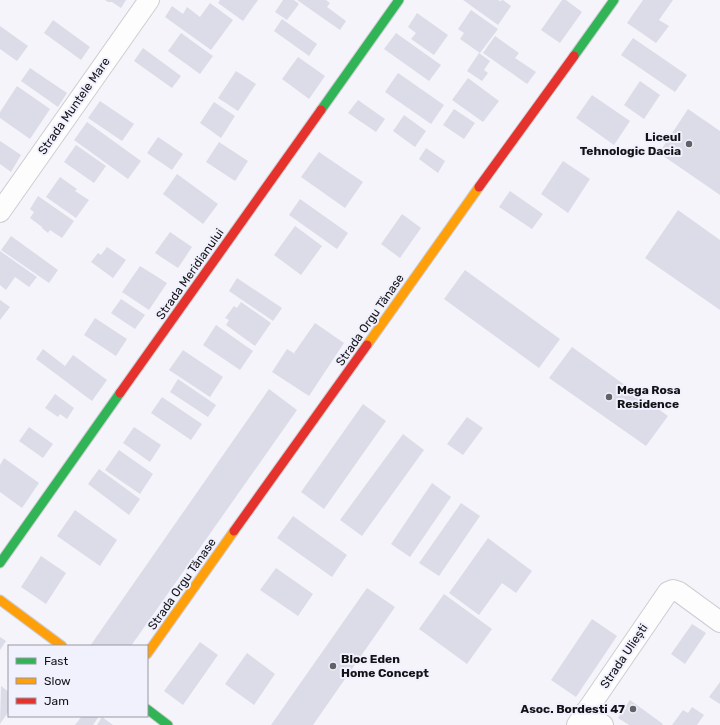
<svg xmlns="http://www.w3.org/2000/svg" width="720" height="725" viewBox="0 0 720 725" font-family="Rubik,sans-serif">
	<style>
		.building { fill: #dcdce8 }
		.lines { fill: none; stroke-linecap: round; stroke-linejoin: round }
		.street-casing { stroke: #cdcdd2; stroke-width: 22 }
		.fast-casing { stroke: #cdcdd2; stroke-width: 11 }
		.slow-casing { stroke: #cdcdd2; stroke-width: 11 }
		.jam-casing { stroke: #cdcdd2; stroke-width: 11 }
		.street { stroke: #fdfdfe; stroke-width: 20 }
		.fast { stroke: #30b455; stroke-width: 9 }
		.slow { stroke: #ff9f0a; stroke-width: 9 }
		.jam { stroke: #e5322d; stroke-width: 9 }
		.poi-dot { fill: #616166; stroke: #f1f1fd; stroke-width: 1.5 }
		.labels { text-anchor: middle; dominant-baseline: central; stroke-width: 4; stroke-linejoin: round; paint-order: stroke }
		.street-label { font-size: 12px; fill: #121217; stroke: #f1f1fd }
		.poi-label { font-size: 12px; font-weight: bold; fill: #121217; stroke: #f1f1fd; text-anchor: end }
	</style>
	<rect width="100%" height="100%" fill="#f4f4fa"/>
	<!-- building -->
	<path class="building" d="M 105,0 L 126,0 L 121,8 L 112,2 L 108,2 Z
		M 220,0 L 258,0 L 243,21 L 218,3 Z
		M 283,0 L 294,0 L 299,4 L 287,20 L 275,12 Z
		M 297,0 L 326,0 L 330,3 L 327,7 L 346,21 L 340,30 Z
		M 463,0 L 498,0 L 500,1 L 503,0 L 511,6 L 498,25 Z
		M 562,0 L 566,0 L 582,12 L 560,43 L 541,30 Z
		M 643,0 L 673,0 L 659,20 L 669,26 L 656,43 L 627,23 Z
		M 210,3 L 233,20 L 211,50 L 165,17 L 172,6 L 183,14 L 187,7 L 200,17 Z
		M 471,10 L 498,29 L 480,53 L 460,39 L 464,33 L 458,29 Z
		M 417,13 L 448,35 L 434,55 L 411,39 L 416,33 L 408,27 Z
		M 282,19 L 317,44 L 309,56 L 274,31 Z
		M 53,20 L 90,47 L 81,60 L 44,33 Z
		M 0,26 L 28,46 L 17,61 L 0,49 Z
		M 181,33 L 213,56 L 200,74 L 168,51 Z
		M 396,33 L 441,65 L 429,81 L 384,49 Z
		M 495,36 L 519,53 L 515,58 L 536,72 L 527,84 L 483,53 Z
		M 633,38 L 687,75 L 675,92 L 621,55 Z
		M 143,48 L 181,76 L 172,88 L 134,61 Z
		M 479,53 L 490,61 L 484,70 L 488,73 L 482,81 L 467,71 Z
		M 298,57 L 325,76 L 309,99 L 282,79 Z
		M 30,68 L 67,93 L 58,107 L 21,81 Z
		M 236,71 L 256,84 L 238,111 L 218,98 Z
		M 398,73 L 444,105 L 431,124 L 385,92 Z
		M 468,78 L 499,101 L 483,122 L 452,100 Z
		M 640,81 L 660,95 L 644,119 L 624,105 Z
		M 17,86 L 50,109 L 30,139 L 0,118 L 0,112 Z
		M 592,95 L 630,121 L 614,145 L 576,118 Z
		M 358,100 L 385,119 L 376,132 L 348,113 Z
		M 100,101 L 134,124 L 122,141 L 88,118 Z
		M 214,102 L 235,116 L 221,138 L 200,123 Z
		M 454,109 L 475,123 L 464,139 L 443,125 Z
		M 688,109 L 720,131 L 720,195 L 659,153 Z
		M 404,115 L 426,131 L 415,147 L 393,131 Z
		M 87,122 L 141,161 L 128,179 L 74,140 Z
		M 158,137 L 183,154 L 172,170 L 147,153 Z
		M 0,141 L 21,155 L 11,172 L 0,164 Z
		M 219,142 L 248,161 L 235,181 L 206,162 Z
		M 76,145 L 106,166 L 94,183 L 64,162 Z
		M 426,148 L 445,161 L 438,173 L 419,159 Z
		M 319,152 L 363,182 L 345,208 L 301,177 Z
		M 563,161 L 590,179 L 568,213 L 541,194 Z
		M 177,174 L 218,204 L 203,224 L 163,194 Z
		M 60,177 L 77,189 L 75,191 L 89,200 L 76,218 L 46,197 Z
		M 510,191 L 543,214 L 532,229 L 499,207 Z
		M 38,196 L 74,221 L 62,238 L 50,230 L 48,233 L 42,228 L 42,227 L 30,218 L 34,212 L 30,209 Z
		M 300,199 L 348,233 L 337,249 L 289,215 Z
		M 678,210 L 720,240 L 720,310 L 645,258 Z
		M 402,214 L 421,228 L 400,258 L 381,244 Z
		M 295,226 L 322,246 L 301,275 L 274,255 Z
		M 170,232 L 192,247 L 178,268 L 155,253 Z
		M 11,236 L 58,270 L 49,283 L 1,250 Z
		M 107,247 L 126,260 L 113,278 L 91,262 L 98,253 L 101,255 Z
		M 0,251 L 37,277 L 29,287 L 15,277 L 6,290 L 0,285 Z
		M 140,266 L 167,283 L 149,310 L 122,292 Z
		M 465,270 L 560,339 L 539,368 L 444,299 Z
		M 237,278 L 282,308 L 273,321 L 229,291 Z
		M 121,299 L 145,315 L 135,329 L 111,313 Z
		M 0,300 L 10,307 L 0,320 Z
		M 241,302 L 271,323 L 255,346 L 226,325 L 229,320 L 225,318 L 234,306 L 237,308 Z
		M 95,318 L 127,339 L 116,356 L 84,335 Z
		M 315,323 L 344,343 L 309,396 L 272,372 L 287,349 L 300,357 L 294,353 Z
		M 216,325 L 253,351 L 240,370 L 203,345 Z
		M 572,347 L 668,416 L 646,446 L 549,378 Z
		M 43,349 L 65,366 L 73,355 L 107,380 L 92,401 L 36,359 Z
		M 183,350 L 223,377 L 210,397 L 169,370 Z
		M 178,379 L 216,405 L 208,417 L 170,392 Z
		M 269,389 L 297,410 L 131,646 L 90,646 Z
		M 55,394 L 74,408 L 67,419 L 60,414 L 58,417 L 45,408 Z
		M 162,397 L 202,424 L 191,440 L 151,413 Z
		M 363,404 L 386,421 L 324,509 L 301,492 Z
		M 467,417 L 483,428 L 463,455 L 447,444 Z
		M 29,427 L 53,444 L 43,458 L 19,441 Z
		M 134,427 L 161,445 L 150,462 L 123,443 Z
		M 403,434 L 424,450 L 362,536 L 340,520 Z
		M 119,450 L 153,474 L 140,494 L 105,470 Z
		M 4,458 L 39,483 L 22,508 L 0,492 L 0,465 Z
		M 99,469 L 140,499 L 129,515 L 88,484 Z
		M 432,483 L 451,497 L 410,557 L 391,544 Z
		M 461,503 L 480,516 L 439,576 L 419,563 Z
		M 75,510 L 117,540 L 100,566 L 57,536 Z
		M 293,516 L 347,555 L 332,577 L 277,538 Z
		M 488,538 L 532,571 L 516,593 L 502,583 L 479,615 L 449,593 Z
		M 41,556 L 66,573 L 46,604 L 21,587 Z
		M 276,568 L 313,594 L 298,616 L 260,590 Z
		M 367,588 L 395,607 L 313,725 L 271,725 Z
		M 444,594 L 492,629 L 467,664 L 419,629 Z
		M 592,619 L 617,636 L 576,697 L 551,680 Z
		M 692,624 L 706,633 L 685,664 L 671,654 Z
		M 0,637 L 6,641 L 0,650 Z
		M 200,642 L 218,655 L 183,705 L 164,691 Z
		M 247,653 L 275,674 L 254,705 L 225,684 Z
		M 720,682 L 720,704 L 709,697 Z
		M 1,686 L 9,692 L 9,711 L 0,724 Z
		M 630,700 L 663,724 L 662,725 L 629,725 L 618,718 Z
		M 692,707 L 704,715 L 697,725 L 672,725 L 683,710 L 688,713 Z
		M 82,716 L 99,716 L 93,725 L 75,725 Z
		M 102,717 L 113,725 L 97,725 Z"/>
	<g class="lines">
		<!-- street casing -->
		<g class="street-casing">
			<path id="street" d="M 0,212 L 149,0
				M 585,712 L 603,725
				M 577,725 L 668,592 L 673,590 L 679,592 L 720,622"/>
		</g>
		<!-- fast casing -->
		<g class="fast-casing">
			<path id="fast" d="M 574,56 L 614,0
				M 321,110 L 399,0
				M 0,563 L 120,393
				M 147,709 L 168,725"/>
		</g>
		<!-- slow casing -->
		<g class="slow-casing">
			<path id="slow" d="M 367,345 L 479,187
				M 0,600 L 62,646
				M 147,654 L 234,531"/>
		</g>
		<!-- jam casing -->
		<g class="jam-casing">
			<path id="jam" d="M 479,187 L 574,56
				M 120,393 L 321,110
				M 234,531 L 367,345"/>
		</g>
		<!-- street -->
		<use href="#street" class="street"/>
		<!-- fast -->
		<use href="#fast" class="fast"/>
		<!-- slow -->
		<use href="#slow" class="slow"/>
		<!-- jam -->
		<use href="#jam" class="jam"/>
	</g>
	<!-- markers -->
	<g class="poi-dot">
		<circle cx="689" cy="144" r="4"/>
		<circle cx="609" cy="397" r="4"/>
		<circle cx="333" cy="666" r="4"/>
		<circle cx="633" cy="709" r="4"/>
	</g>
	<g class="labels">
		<!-- street labels -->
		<g class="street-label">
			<text transform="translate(74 106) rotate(-55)">Strada Muntele Mare</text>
			<text transform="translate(190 274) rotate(-55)">Strada Meridianului</text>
			<text transform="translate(370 320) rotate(-55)">Strada Orgu Tănase</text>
			<text transform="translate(182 584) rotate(-55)">Strada Orgu Tănase</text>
			<text transform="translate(624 656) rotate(-56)">Strada Uliești</text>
		</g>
		<!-- poi labels -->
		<g class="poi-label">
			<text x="681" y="137">Liceul<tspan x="681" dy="14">Tehnologic Dacia</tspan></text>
			<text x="617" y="390" text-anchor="start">Mega Rosa<tspan x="617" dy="14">Residence</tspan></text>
			<text x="341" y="659" text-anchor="start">Bloc Eden<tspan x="341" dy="14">Home Concept</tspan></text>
			<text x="625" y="709">Asoc. Bordesti 47</text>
		</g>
	</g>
	<!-- legend -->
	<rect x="8" y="645" width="140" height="72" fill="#f1f1fd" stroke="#9898a1"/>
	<rect x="16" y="658" width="20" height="6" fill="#30b455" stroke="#9898a1"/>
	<text x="44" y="665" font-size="12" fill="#121217">Fast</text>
	<rect x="16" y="678" width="20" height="6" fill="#ff9f0a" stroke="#9898a1"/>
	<text x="44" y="685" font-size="12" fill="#121217">Slow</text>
	<rect x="16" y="698" width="20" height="6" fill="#e5322d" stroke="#9898a1"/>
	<text x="44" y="705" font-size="12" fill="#121217">Jam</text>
</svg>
